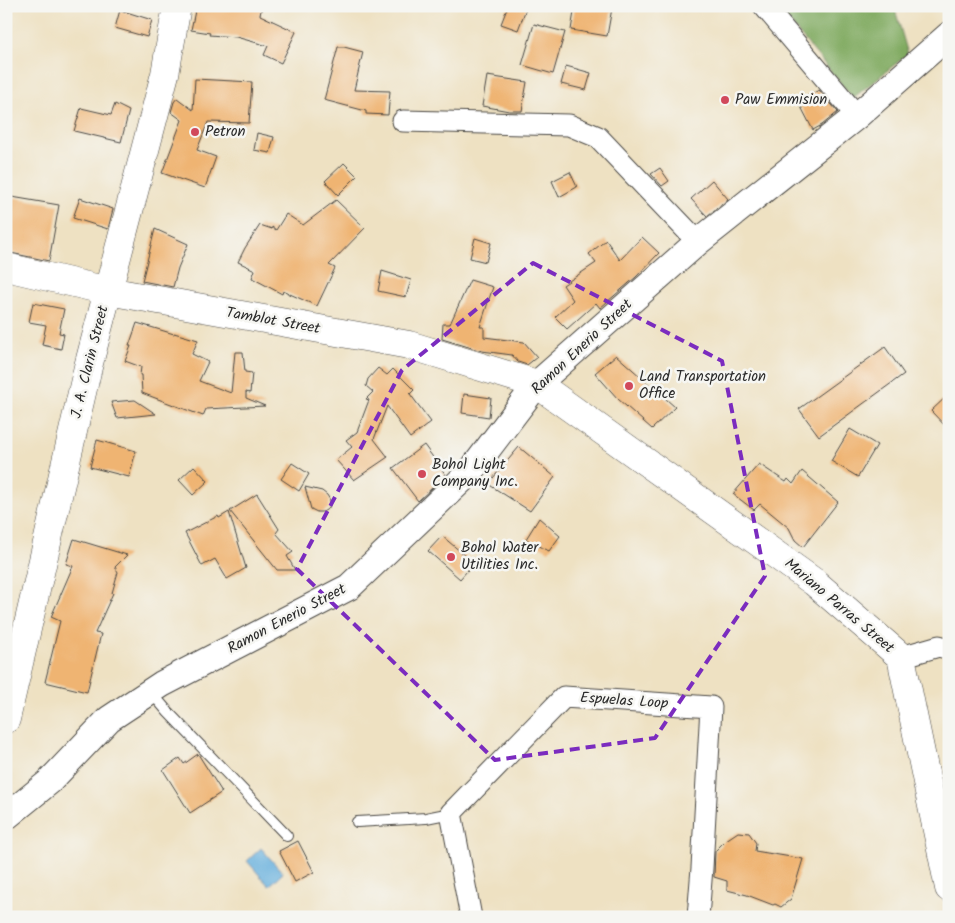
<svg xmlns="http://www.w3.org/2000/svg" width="955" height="923" viewBox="0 0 955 923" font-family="Kalam,sans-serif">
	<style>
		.forest { fill: #80aa61; stroke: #566a46 }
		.water { fill: #65afdd; stroke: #486d84 }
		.building { fill: #efb472 }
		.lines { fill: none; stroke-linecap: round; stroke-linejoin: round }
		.service-casing { stroke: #484642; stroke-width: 12 }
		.minor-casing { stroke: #484642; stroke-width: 23 }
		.tertiary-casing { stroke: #484642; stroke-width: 28 }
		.secondary-casing { stroke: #484642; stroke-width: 29 }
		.service { stroke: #fff; stroke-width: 10 }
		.minor { stroke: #fff; stroke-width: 21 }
		.tertiary { stroke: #fff; stroke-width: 26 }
		.secondary { stroke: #fff; stroke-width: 28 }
		.marked { fill: none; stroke: #7b2cbf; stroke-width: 4; stroke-dasharray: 10 6; stroke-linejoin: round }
		.poi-dot { fill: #d1495b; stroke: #f6f6f2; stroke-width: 2 }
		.labels { text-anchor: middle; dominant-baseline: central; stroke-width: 5; stroke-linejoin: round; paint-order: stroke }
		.poi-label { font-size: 15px; fill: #2b2b2b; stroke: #f6f6f2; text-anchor: start }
		.street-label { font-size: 15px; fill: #2b2b2b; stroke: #f6f6f2 }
	</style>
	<rect width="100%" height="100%" fill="#f6f6f2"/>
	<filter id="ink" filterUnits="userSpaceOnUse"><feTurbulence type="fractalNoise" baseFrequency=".02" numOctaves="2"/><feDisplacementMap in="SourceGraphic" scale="10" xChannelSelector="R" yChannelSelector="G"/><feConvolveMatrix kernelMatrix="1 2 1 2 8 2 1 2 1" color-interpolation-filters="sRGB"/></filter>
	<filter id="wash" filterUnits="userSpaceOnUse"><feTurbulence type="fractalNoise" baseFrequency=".0096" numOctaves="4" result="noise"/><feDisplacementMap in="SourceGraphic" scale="20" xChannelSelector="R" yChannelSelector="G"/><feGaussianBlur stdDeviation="1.12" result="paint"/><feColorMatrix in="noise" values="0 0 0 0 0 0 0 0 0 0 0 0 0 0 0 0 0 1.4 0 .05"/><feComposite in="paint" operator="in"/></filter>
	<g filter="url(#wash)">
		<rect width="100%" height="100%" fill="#eee1c2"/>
		<!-- forest -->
		<path class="forest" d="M 776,6 L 894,6 L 908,54 L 853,98 Z"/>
		<!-- water -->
		<path class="water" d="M 261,848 L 283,873 L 269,886 L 247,861 Z"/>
		<g id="blocks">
			<!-- building -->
			<path class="building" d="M 196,6 L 262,6 L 260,15 L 296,32 L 281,63 L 264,55 L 268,46 L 236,37 L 209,35 L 210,33 L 191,30 Z
				M 508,6 L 527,6 L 518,30 L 501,24 Z
				M 575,6 L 598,6 L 612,8 L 607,36 L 571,30 Z
				M 120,10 L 152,20 L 147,37 L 115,28 Z
				M 534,24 L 565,32 L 553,74 L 522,65 Z
				M 338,47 L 344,47 L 363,52 L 354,90 L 390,91 L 388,115 L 366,114 L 366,111 L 324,100 Z
				M 566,66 L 591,73 L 586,90 L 561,84 Z
				M 487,76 L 527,82 L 522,111 L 509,111 L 482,106 Z
				M 195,79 L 252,82 L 249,123 L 208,122 L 197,150 L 216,157 L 205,188 L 162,173 L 182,120 L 171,112 L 174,102 L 177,98 L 193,110 Z
				M 819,90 L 838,112 L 822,125 L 813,130 L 798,101 Z
				M 115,104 L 129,111 L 121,142 L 74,131 L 81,108 L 111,115 Z
				M 257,133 L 274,137 L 270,153 L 254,150 Z
				M 344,163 L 357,176 L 338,195 L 325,181 Z
				M 660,168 L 669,181 L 662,186 L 651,174 Z
				M 570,172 L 577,187 L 559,197 L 552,181 Z
				M 712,180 L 728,199 L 707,216 L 691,199 Z
				M 6,196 L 59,205 L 49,261 L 6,252 Z
				M 80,198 L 113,209 L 108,229 L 73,218 Z
				M 336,200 L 365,228 L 329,265 L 335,268 L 317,306 L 283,291 L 282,294 L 252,278 L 255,270 L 238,262 L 245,248 L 260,225 L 272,229 L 272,227 L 276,230 L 286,214 L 303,225 Z
				M 155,229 L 188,244 L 178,268 L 173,287 L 142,281 Z
				M 642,237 L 659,253 L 636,277 L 600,308 L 596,303 L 567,329 L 555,317 L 573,300 L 563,285 L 596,263 L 589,254 L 606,240 L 620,260 Z
				M 475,238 L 491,243 L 486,262 L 470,258 Z
				M 382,271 L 411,280 L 406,297 L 378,291 Z
				M 470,280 L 493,287 L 480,327 L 484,327 L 484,337 L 524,342 L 537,357 L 527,365 L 518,362 L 512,355 L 482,351 L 442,339 L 443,324 L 450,324 Z
				M 33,303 L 64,309 L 59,333 L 64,334 L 61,349 L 42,345 L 46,325 L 29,322 Z
				M 137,323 L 174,334 L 174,333 L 198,340 L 192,354 L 208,362 L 199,381 L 231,393 L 235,352 L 243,352 L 245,372 L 252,373 L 250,393 L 246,392 L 246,398 L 265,406 L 206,409 L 203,416 L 142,393 L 141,375 L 140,375 L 141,367 L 125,361 L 131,346 L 129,346 Z
				M 885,347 L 904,374 L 819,436 L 799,409 Z
				M 616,355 L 675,407 L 652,429 L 618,399 L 595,373 Z
				M 378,368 L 387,375 L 393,369 L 414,390 L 410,394 L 431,422 L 410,438 L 387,406 L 374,439 L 388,457 L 354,480 L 336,460 L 352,447 L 346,440 L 357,432 L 369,400 L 366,399 L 373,392 L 366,386 L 368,379 Z
				M 464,394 L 491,398 L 489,417 L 462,413 Z
				M 949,394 L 949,430 L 931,411 Z
				M 135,400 L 156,414 L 117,418 L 111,402 Z
				M 850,429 L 877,445 L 858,477 L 831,461 Z
				M 97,440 L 136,451 L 129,477 L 90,467 Z
				M 424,445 L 446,475 L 418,501 L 393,468 Z
				M 519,447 L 555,477 L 530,511 L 488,484 Z
				M 292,463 L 309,474 L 299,491 L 281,479 Z
				M 759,464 L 786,482 L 788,479 L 793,484 L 802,471 L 838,502 L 803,547 L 795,540 L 789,528 L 760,504 L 754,510 L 733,494 Z
				M 194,466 L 208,481 L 193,495 L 179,480 Z
				M 305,487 L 322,491 L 327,495 L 330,500 L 329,508 L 323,512 L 317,512 L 311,509 Z
				M 257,494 L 279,529 L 276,533 L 293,552 L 287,556 L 295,570 L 277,570 L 230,511 Z
				M 229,512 L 246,568 L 227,579 L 215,559 L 202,566 L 185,533 L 218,516 L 219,518 Z
				M 539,518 L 560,536 L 549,551 L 526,539 Z
				M 442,536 L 474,563 L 460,579 L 428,551 Z
				M 74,539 L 127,555 L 115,567 L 118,572 L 112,593 L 113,593 L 95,633 L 101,634 L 87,692 L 45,682 L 60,621 L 51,617 L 73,566 L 66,564 Z
				M 198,754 L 222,792 L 190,813 L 163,770 L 180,758 L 184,764 Z
				M 738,832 L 749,833 L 756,843 L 755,851 L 803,859 L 791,899 L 781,907 L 775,904 L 773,905 L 747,895 L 727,890 L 727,881 L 714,877 L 715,851 L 726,840 Z
				M 298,841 L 314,872 L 295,882 L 279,851 Z"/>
		</g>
	</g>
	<g filter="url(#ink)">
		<use href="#blocks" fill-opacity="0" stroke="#484642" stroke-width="1"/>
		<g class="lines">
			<!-- service casing -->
			<g class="service-casing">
				<path id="service" d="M 151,692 L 168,712 L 287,836
					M 357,822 L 426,818 L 451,813"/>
			</g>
			<!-- minor casing -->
			<g class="minor-casing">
				<path id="minor" d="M 764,6 L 857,116
					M 403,121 L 569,125 L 598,137 L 698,242
					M 901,657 L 939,646 L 949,649
					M 471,917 L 451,813 L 564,697 L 711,707 L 702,868 L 698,917"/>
			</g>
			<!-- tertiary casing -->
			<g class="tertiary-casing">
				<path id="tertiary" d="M 6,817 L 49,782 L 109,719 L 162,684 L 349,587 L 471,471 L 537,384 L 698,242 L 857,116 L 949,35"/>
			</g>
			<!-- secondary casing -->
			<g class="secondary-casing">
				<path id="secondary" d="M 6,267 L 108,291 L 409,345 L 537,384 L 814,582 L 901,657 L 949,888
					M 6,719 L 88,367 L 165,74 L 177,6"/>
			</g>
			<!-- service -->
			<use href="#service" class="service"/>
			<!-- minor -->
			<use href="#minor" class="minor"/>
			<!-- tertiary -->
			<use href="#tertiary" class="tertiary"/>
			<!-- secondary -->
			<use href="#secondary" class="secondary"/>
		</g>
	</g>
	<!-- marked area -->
	<path class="marked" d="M 533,263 L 722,361 L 765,576 L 655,738 L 495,760 L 297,569 L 402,370 Z"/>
	<!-- markers -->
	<g class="poi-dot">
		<circle cx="725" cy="100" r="5"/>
		<circle cx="195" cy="132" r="5"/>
		<circle cx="629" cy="386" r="5"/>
		<circle cx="422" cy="474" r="5"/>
		<circle cx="451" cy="557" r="5"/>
	</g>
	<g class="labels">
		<!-- poi labels -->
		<g class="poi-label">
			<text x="735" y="100">Paw Emmision</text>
			<text x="205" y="132">Petron</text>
			<text x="639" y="377">Land Transportation<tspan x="639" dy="17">Office</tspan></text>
			<text x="432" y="465">Bohol Light<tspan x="432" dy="17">Company Inc.</tspan></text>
			<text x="461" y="548">Bohol Water<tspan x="461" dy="17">Utilities Inc.</tspan></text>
		</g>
		<!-- street labels -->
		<g class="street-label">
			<text transform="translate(273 321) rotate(10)">Tamblot Street</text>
			<text transform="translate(582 347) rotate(-43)">Ramon Enerio Street</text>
			<text transform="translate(90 362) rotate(-76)">J. A. Clarin Street</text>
			<text transform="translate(839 606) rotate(40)">Mariano Parras Street</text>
			<text transform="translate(287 619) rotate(-28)">Ramon Enerio Street</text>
			<text transform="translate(624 701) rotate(4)">Espuelas Loop</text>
		</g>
	</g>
	<!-- margin -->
	<rect width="955" height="923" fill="none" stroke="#f6f6f2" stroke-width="25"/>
</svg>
